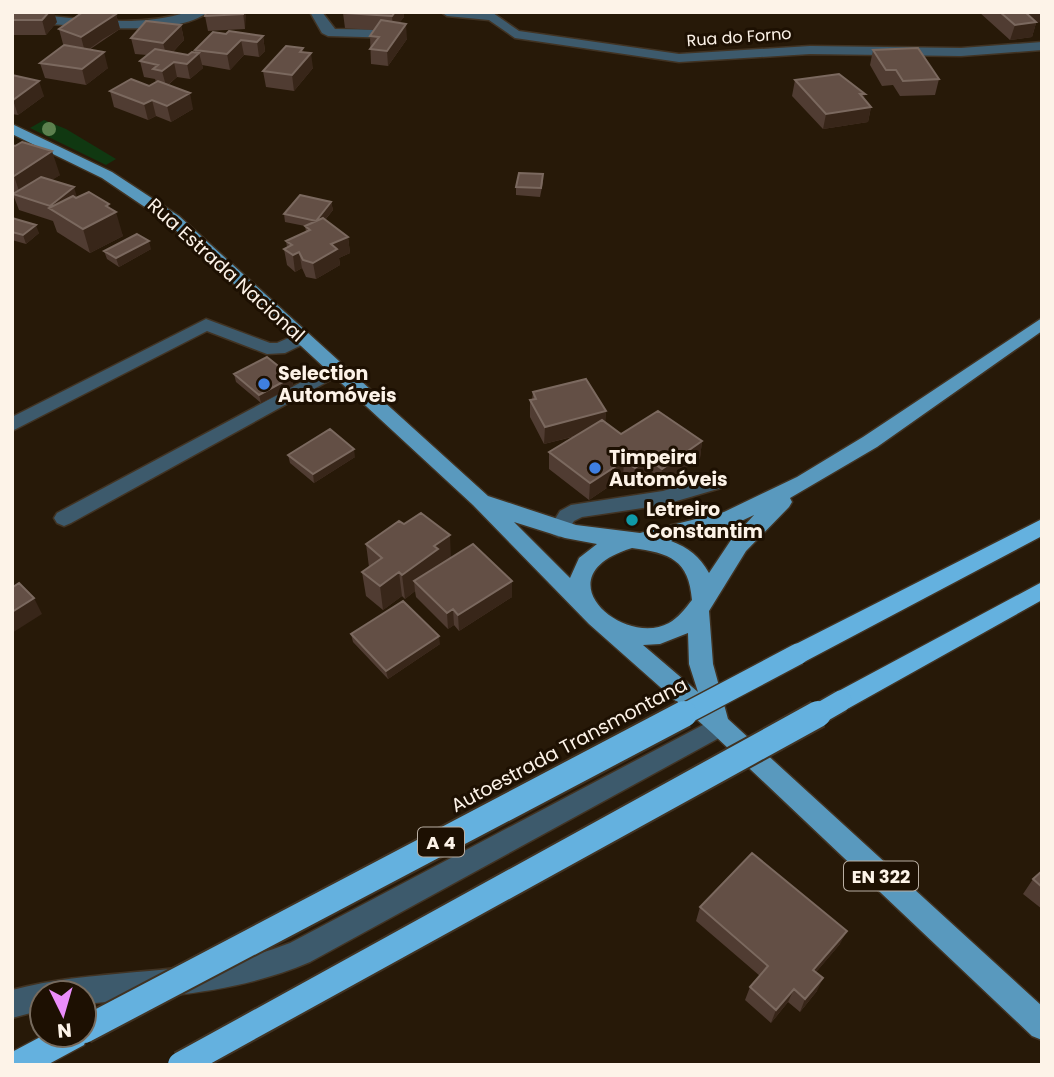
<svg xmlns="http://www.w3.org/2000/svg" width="1054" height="1077" viewBox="0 0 1054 1077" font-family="Poppins,sans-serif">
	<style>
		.green { fill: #103811 }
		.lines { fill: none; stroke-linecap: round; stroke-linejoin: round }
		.minor-casing { stroke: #413323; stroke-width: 3 }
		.major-casing { stroke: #413323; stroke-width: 3 }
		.highway-casing { stroke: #413323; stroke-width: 3 }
		.minor { fill: #3d5a6c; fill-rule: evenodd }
		.major { fill: #5999be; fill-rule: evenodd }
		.highway { fill: #64b1df; fill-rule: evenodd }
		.highway-bridge-far1-casing { stroke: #413323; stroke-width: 24; stroke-linecap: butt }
		.highway-bridge-casing { stroke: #413323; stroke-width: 30; stroke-linecap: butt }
		.highway-bridge-far1 { stroke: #64b1df; stroke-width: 21 }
		.highway-bridge { stroke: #64b1df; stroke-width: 26 }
		.tree { fill: #5c804e }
		.wall { fill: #503c32 }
		.shaded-wall { fill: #382619 }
		.building { fill: #634f45; stroke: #7b695f; stroke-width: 2 }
		.shop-dot { fill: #3f7fe0; stroke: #1d1002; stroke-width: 2.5 }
		.culture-dot { fill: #0f9aa8; stroke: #1d1002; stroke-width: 2.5 }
		.labels { text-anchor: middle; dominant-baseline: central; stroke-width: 6; stroke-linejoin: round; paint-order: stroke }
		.far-street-label { font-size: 16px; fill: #fdf3e8; stroke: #1d1002 }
		.shield { fill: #1d1002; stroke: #baafa3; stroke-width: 2 }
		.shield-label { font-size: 18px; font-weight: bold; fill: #fdf3e8 }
		.street-label { font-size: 19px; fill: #fdf3e8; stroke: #1d1002 }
		.poi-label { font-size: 19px; font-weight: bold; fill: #fdf3e8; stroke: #1d1002; text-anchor: start }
	</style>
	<rect width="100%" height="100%" fill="#271908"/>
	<!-- green -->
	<path class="green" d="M 44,120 L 66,129 L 116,159 L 106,165 L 30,128 Z"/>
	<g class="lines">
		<!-- minor casing -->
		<g class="minor-casing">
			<path id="minor" d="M 188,12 L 208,12 C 170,41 60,23 12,21 L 12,13 C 70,16 132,30 188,12 Z
				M 310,12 L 322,12 L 335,29 L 397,30 L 403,34 L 397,38 L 328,36 L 322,33 Z
				M 441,12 L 493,13 L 519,31 L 679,54 L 810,46 L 961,48 L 1042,42 L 1042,50 L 961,56 L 810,54 L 679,62 L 515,38 L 489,20 L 447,16 Z
				M 206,319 L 270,343 L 277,343 L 302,332 L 311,338 L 308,342 L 285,353 L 267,354 L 207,331 L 12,431 L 12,417 Z
				M 337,363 L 346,369 L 343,373 L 71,523 L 64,526 L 57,523 L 54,518 L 57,513 Z
				M 714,476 L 721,478 L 724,483 L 721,488 L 663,505 L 582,517 L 574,521 L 566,534 L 559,537 L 552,534 L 549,529 L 560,511 L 571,505 L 663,491 Z
				M 720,716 L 728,719 L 732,726 L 728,733 L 310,962 C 234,994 164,996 84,1004 L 84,993 L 42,993 L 42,1010 L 12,1018 L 12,990 C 102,966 202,978 290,943 Z"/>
		</g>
		<!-- major casing -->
		<g class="major-casing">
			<path id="major" d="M 12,124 L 112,172 L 179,216 L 488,496 L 576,525 L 640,533 L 724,512 L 797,477 L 863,437 L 1042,318 L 1042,331 L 877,447 L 790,498 L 792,502 L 789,507 L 746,551 L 709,611 L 713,664 L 728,719 L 1042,1006 L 1042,1040 L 1032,1036 L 712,733 L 589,624 L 473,505 L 167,222 L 102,178 L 12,134 ZM 754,515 L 731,540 L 709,573 C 699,556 689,548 671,541 L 737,523 ZM 514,522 L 565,538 L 597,544 L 579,558 L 570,578 ZM 632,548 C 670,553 689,560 692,600 C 685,609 678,618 669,623 C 623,648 540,576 632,548 ZM 688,633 L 689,664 L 698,692 L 643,645 L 660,644 Z"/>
		</g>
		<!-- highway casing -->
		<g class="highway-casing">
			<path id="highway" d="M 1042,519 L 1042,536 L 806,661 L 798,663 L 790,661 L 787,654 L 790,647 Z
				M 1042,582 L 1042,600 L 849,708 L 841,711 L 833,708 L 829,701 L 833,694 Z
				M 84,1025 L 88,1035 L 84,1045 L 47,1065 L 12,1065 L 12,1052 L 44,1035 L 84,1035 Z"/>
		</g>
		<!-- minor -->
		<use href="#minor" class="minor"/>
		<!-- major -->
		<use href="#major" class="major"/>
		<!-- highway -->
		<use href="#highway" class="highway"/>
		<!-- highway-bridge-far1 casing -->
		<g class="highway-bridge-far1-casing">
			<path id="highway-bridge-far1" d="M 681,716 L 798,654
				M 815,716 L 841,701"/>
		</g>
		<!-- highway-bridge casing -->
		<g class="highway-bridge-casing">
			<path id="highway-bridge" d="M 84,1030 L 684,714
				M 181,1065 L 818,714"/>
		</g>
		<!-- highway-bridge-far1 -->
		<use href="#highway-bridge-far1" class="highway-bridge-far1"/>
		<!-- highway-bridge -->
		<use href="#highway-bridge" class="highway-bridge"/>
	</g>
	<!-- trees -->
	<circle class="tree" cx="49" cy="129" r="7"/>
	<!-- wall -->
	<path class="wall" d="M 12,12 L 57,22 L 46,35 L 12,35 Z
		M 245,12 L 245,29 L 208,31 L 205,16 Z
		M 344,12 L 403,12 L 404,17 L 399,23 L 407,39 L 388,66 L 371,64 L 370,36 L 374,30 L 345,28 L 343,13 Z
		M 979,12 L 1042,12 L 1036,23 L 1032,37 L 1010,40 Z
		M 116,14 L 120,29 L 89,50 L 108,68 L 86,85 L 45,78 L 40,63 L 68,46 L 63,44 L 59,29 Z
		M 181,25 L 184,40 L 173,52 L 188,55 L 195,52 L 195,50 L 226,34 L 263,36 L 265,51 L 259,57 L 244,55 L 230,70 L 202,65 L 203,68 L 190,79 L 177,77 L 168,85 L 193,109 L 171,122 L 156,116 L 148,120 L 114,107 L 110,91 L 149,86 L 156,82 L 155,79 L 144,77 L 140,61 L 147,55 L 135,54 L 131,38 Z
		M 873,50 L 939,79 L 935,95 L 900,96 L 893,85 L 882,86 L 870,65 Z
		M 304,52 L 313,68 L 294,91 L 266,87 L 263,71 Z
		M 12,75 L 44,96 L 18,115 L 12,114 Z
		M 795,80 L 864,99 L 871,107 L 868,122 L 823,129 L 792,96 Z
		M 12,145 L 60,175 L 51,180 L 77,198 L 111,209 L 123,236 L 90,253 L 57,232 L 53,221 L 19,210 L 14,197 L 12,196 Z
		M 543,182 L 540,197 L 516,195 L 516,187 Z
		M 331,202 L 333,210 L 325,220 L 348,237 L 350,253 L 339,258 L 340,265 L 316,279 L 306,277 L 302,268 L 295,272 L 287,265 L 284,249 L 287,247 L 286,241 L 306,232 L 305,226 L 285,222 L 284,214 Z
		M 12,218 L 39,233 L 26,244 L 12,240 Z
		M 151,249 L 119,267 L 107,259 L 104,251 Z
		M 234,374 L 292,377 L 293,386 L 261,403 L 236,382 Z
		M 533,392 L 606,411 L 605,422 L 621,434 L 702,441 L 700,458 L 660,485 L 647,476 L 633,485 L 623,477 L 589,500 L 549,469 L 549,452 L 576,436 L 544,444 L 530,417 L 530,400 L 532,400 Z
		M 288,455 L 355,457 L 314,483 L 290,463 Z
		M 404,524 L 451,558 L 512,597 L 459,631 L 454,625 L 448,629 L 416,597 L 415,591 L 405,599 L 402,596 L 383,610 L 366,596 L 362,572 L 369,567 L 366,544 Z
		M 351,634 L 440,644 L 388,679 L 353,642 Z
		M 1042,871 L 1042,909 L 1023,894 L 1033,879 Z
		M 700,907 L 840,944 L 816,972 L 817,991 L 800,1012 L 788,1002 L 771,1023 L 745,1000 L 750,987 L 760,976 L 696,921 Z"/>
	<!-- shaded-wall -->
	<path class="shaded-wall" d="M 49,12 L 54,12 L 57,22 L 46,35 L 42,20 Z
		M 243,12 L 245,12 L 246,15 L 245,29 Z
		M 395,12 L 403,12 L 404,17 L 393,31 L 392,16 Z
		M 1022,12 L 1042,12 L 1042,22 L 1036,23 L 1032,37 L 1010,40 L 1015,25 Z
		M 116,14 L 120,29 L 103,39 L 85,52 L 81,37 Z
		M 406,24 L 407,39 L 388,66 L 387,51 Z
		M 181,25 L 184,40 L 167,58 L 163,43 Z
		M 263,36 L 265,51 L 259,57 L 257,42 Z
		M 241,40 L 244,55 L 230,70 L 227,54 Z
		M 303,48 L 305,60 L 311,53 L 313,68 L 294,91 L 292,75 L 300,52 Z
		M 104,52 L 108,68 L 86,85 L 82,69 Z
		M 199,53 L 203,68 L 190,79 L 187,64 Z
		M 174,62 L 177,77 L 166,86 L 162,71 Z
		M 39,81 L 44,96 L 18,115 L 13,100 Z
		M 190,93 L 193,109 L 171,122 L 167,106 Z
		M 860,94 L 865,94 L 862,108 L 871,107 L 868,122 L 823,129 L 826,114 Z
		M 152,100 L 156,116 L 148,120 L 144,104 Z
		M 52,151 L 60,175 L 25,198 L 21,197 L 14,176 Z
		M 74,187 L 79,204 L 51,210 L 50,206 Z
		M 331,202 L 333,210 L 317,229 L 316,221 Z
		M 109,204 L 112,214 L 116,212 L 123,236 L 90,253 L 83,229 L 106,206 Z
		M 36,225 L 39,233 L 26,244 L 23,235 Z
		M 348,237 L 350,253 L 339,258 L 340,265 L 316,279 L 313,263 L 331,244 Z
		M 149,241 L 151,249 L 119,267 L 116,258 Z
		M 299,252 L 302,268 L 295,272 L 293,255 Z
		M 292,377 L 293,386 L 261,403 L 259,395 Z
		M 606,411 L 605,428 L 544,444 L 545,427 Z
		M 702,441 L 700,458 L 660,485 L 662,469 Z
		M 354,449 L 355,457 L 314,483 L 313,474 Z
		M 648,459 L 647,476 L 633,485 L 635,468 Z
		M 624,461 L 623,477 L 589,500 L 590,483 Z
		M 450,535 L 451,559 L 414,581 L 415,591 L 405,599 L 402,575 L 434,546 Z
		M 399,572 L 402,596 L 383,610 L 380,586 Z
		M 512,581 L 512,597 L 459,631 L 458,615 Z
		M 34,598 L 42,614 L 12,633 L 12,612 Z
		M 453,609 L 454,625 L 448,629 L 447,613 Z
		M 439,636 L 440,644 L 388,679 L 386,671 Z
		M 847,931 L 840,944 L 807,983 L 813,970 Z
		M 823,978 L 817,991 L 800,1012 L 805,999 Z
		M 794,989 L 788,1002 L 771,1023 L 776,1010 Z"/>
	<!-- building -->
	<path class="building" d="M 12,12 L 49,12 L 42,20 L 12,20 Z
		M 83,12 L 104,12 L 116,14 L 81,37 L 59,29 Z
		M 206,12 L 243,12 L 243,14 L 205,16 Z
		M 344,12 L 395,12 L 392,16 L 343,13 Z
		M 1000,12 L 1025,12 L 1036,22 L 1015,25 Z
		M 381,20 L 406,24 L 387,51 L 370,49 L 379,37 L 370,36 Z
		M 146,21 L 181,25 L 163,43 L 131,38 Z
		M 229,31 L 263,36 L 257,42 L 241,40 L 227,54 L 195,50 L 213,32 L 226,34 Z
		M 64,45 L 104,52 L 82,69 L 40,63 Z
		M 286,46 L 303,48 L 300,52 L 311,53 L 292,75 L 263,71 Z
		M 918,48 L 939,79 L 903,81 L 896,70 L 886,70 L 873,50 Z
		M 155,49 L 188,55 L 192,52 L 199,53 L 187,64 L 174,62 L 162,71 L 153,69 L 158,65 L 140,61 Z
		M 839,74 L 865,94 L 860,94 L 871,107 L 826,114 L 795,80 Z
		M 12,75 L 39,81 L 13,100 Z
		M 131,79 L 149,86 L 158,81 L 190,93 L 167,106 L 152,100 L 144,104 L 110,91 Z
		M 22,142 L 52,151 L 14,176 L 12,176 L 12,145 L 15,146 Z
		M 519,173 L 543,174 L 541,188 L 516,187 Z
		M 41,177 L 74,187 L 50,206 L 13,194 Z
		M 89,192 L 109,204 L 106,206 L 116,212 L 83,229 L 49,208 L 73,196 L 76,198 Z
		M 300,195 L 331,202 L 316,221 L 284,214 Z
		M 12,218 L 36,225 L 23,235 L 12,232 Z
		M 323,218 L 348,237 L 331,244 L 337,249 L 313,263 L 303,260 L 299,252 L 293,255 L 284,249 L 292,245 L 286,241 L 310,230 L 305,226 Z
		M 137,234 L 149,241 L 116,258 L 104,251 Z
		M 267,357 L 292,377 L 259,395 L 234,374 Z
		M 586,379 L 606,411 L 545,427 L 530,400 L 536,399 L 533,392 Z
		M 658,411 L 702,441 L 662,469 L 648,459 L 635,468 L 624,461 L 590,483 L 549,452 L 602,420 L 621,434 Z
		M 330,429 L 354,449 L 313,474 L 288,455 Z
		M 421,513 L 450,535 L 434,546 L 438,549 L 402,575 L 399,572 L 380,586 L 362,572 L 382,558 L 366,544 L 399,521 L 404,524 Z
		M 473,544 L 512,581 L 458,615 L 453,609 L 447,613 L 414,581 Z
		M 19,583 L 34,598 L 12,612 L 12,586 L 13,587 Z
		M 403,601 L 439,636 L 386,671 L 351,634 Z
		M 752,853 L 847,931 L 813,970 L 823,978 L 805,999 L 794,989 L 776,1010 L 750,987 L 768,966 L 700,907 Z
		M 1042,871 L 1042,887 L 1033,879 Z"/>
	<!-- markers -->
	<g class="shop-dot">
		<circle cx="264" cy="384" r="7"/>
		<circle cx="595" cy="468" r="7"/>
	</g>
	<circle class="culture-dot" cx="632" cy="520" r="7"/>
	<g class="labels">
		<!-- far-street labels -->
		<g class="far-street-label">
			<text transform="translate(739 37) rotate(-4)">Rua do Forno</text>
		</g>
		<!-- shield labels -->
		<g class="shield">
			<rect x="418" y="827.5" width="46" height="29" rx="5"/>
			<rect x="844" y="861.5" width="74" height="29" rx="5"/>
		</g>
		<g class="shield-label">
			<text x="441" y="842">A 4</text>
			<text x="881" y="876">EN 322</text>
		</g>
		<!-- street labels -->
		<g class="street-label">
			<text transform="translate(226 270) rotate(42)">Rua Estrada Nacional</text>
			<text transform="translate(569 745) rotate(-28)">Autoestrada Transmontana</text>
		</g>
		<!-- poi labels -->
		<g class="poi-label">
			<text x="278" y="373">Selection<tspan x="278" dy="22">Automóveis</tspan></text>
			<text x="609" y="457">Timpeira<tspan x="609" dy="22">Automóveis</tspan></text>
			<text x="646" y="509">Letreiro<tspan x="646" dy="22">Constantim</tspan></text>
		</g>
	</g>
	<!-- border -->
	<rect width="1054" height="1077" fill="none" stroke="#fdf3e8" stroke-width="28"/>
	<!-- north arrow -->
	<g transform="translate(63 1014) rotate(175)"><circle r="33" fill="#1d1002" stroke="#776b5e" stroke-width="2"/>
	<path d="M0-5L12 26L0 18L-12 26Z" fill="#eb8dfb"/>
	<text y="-10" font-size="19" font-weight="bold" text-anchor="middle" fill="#fdf3e8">N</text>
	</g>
</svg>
